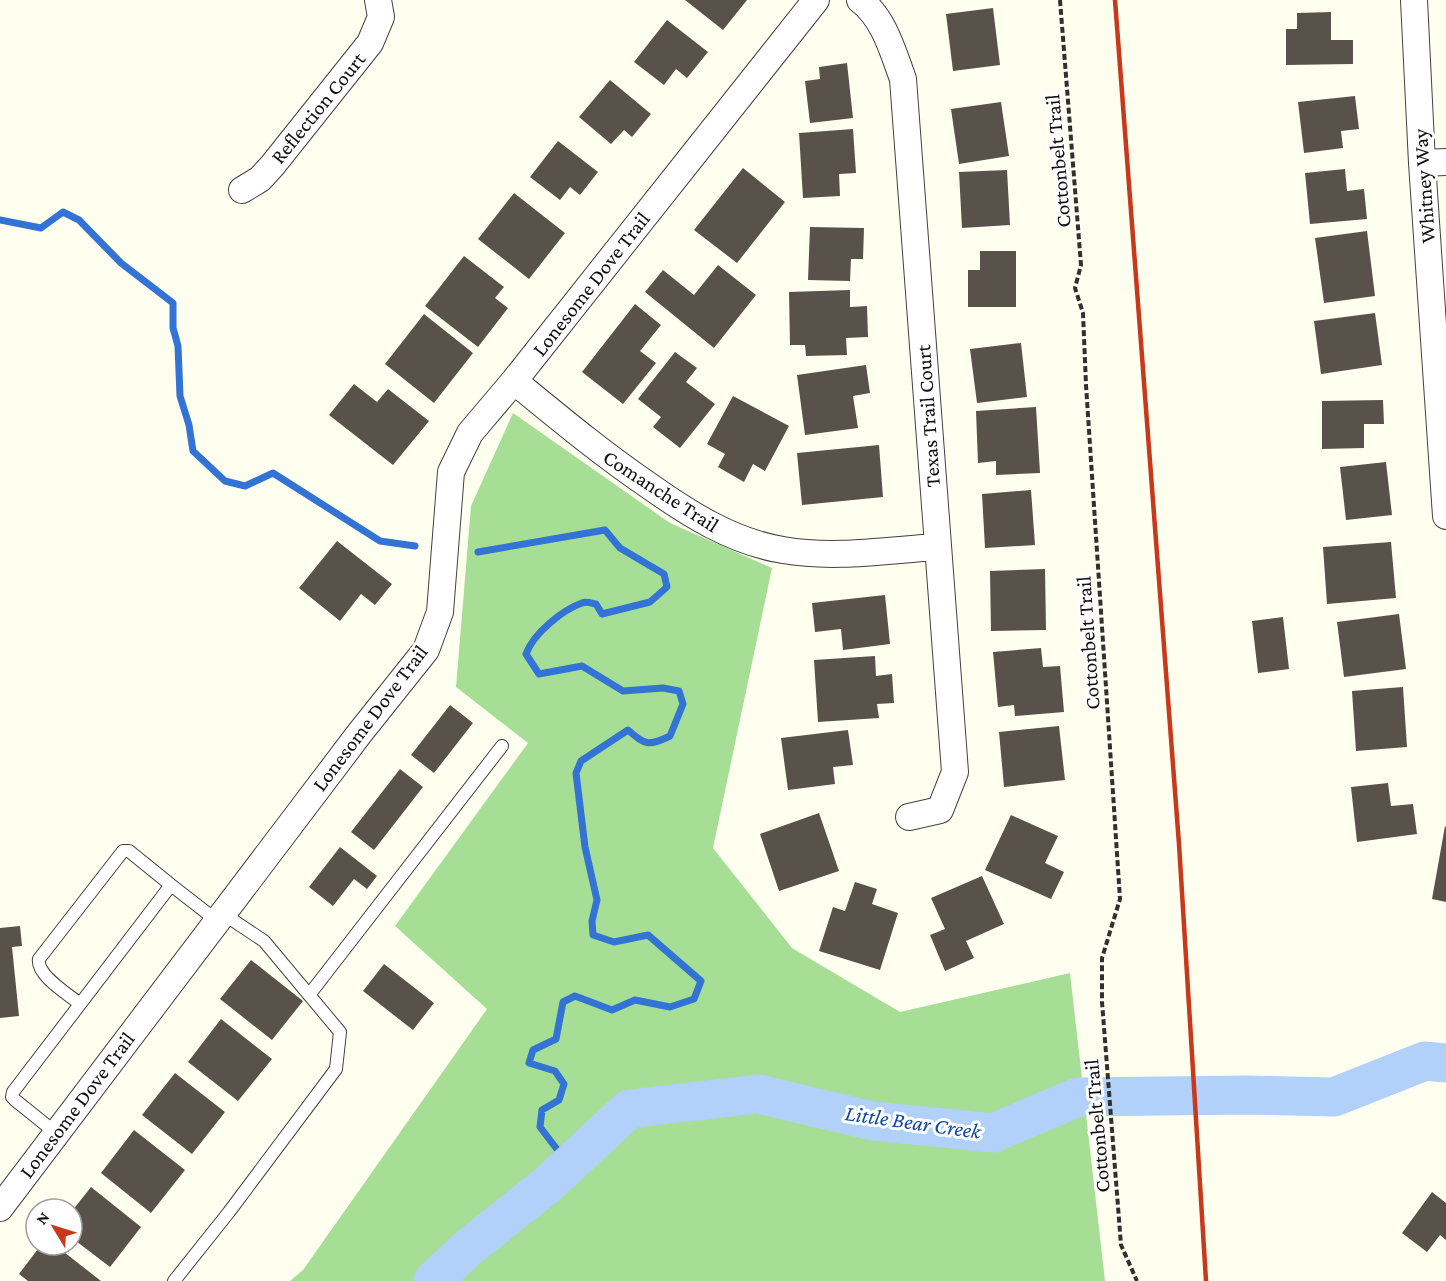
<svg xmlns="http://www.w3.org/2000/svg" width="1446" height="1281" viewBox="0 0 1446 1281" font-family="'Crimson Pro',serif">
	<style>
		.forest { fill: #a7de95 }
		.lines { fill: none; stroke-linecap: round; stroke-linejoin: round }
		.stream { stroke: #3373d6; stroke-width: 7 }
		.river { stroke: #b1d0fa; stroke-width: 39 }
		.building { fill: #58524a }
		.lane-casing { stroke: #414141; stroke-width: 14 }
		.street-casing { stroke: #414141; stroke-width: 28 }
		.path { stroke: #303030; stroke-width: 4; stroke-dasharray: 6 3; stroke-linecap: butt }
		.lane { stroke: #fff; stroke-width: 12 }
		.street { stroke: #fff; stroke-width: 26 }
		.rail { stroke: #c8381d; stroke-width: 4.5 }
		.labels { text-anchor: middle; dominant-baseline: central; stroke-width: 6; stroke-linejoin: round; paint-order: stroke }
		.street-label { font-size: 21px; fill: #0e0e0e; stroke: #fff }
		.water-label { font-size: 22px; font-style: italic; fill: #0f46a9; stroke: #fff }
	</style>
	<rect width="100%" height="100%" fill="#fffff0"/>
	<!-- forest -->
	<path class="forest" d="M 513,413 L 670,523 L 772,568 L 713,848 L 792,948 L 900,1012 L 1070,973 L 1105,1281 L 290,1281 L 303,1270 L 487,1009 L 395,926 L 528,743 L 456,687 L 471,506 Z"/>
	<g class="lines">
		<!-- stream -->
		<path class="stream" d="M 0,220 L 41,228 L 63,212 L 79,220 L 121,263 L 173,303 L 173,328 L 178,346 L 180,396 L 189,425 L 193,451 L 225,481 L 245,486 L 273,473 L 380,541 L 415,546
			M 478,552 L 605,530 L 620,548 L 664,574 L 667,587 L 650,602 L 602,614 L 596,604 C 591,603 586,601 582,603 C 562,610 533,634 526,654 L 539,674 L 582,666 L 623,691 L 663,688 L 679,691 L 683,704 L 670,736 C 649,746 646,746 628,730 L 581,761 L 576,773 L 585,847 L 597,900 L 592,921 L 593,935 L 614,942 L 648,935 L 701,981 L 694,999 L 670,1007 L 635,1000 L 612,1010 L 575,996 L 563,1002 L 556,1039 L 533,1050 L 529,1063 L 555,1071 L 564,1084 L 559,1100 L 542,1110 L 540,1127 L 569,1165"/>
		<!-- river -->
		<path class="river" d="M 433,1281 L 468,1248 L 547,1185 L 629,1109 L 758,1094 L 873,1121 L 993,1133 L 1078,1097 L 1247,1095 L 1334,1097 L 1425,1061 L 1446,1063"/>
	</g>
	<!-- building -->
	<path class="building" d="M 685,0 L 747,0 L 723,30 Z
		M 993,8 L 1000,65 L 953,71 L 946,14 Z
		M 1331,12 L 1331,40 L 1353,40 L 1353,64 L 1286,65 L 1286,29 L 1297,29 L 1297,13 Z
		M 667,20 L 708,52 L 687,78 L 676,69 L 664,85 L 634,62 Z
		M 847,63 L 853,118 L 810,123 L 805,81 L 820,79 L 819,67 Z
		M 610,80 L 651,114 L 632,137 L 624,130 L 611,144 L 579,117 Z
		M 1355,96 L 1359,129 L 1341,131 L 1343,148 L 1304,153 L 1298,102 Z
		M 1001,102 L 1009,156 L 959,164 L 951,109 Z
		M 853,129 L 856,173 L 839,174 L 840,196 L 803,198 L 799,133 Z
		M 558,141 L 598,172 L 580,195 L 570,187 L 560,200 L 530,177 Z
		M 743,168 L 785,202 L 737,263 L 694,230 Z
		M 1345,169 L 1347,191 L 1364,189 L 1367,219 L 1310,224 L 1305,173 Z
		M 1007,170 L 1010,225 L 962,228 L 959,172 Z
		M 514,193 L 565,233 L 529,279 L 478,239 Z
		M 810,227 L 864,228 L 863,259 L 851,259 L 850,281 L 808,280 Z
		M 1367,231 L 1375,296 L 1324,303 L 1315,238 Z
		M 980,251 L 1016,251 L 1016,307 L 968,307 L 968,270 L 980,270 Z
		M 464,256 L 504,287 L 495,298 L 508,308 L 478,347 L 425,306 Z
		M 718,265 L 756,295 L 714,348 L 645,292 L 663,270 L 694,295 Z
		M 850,290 L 850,307 L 867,306 L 868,337 L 846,338 L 847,355 L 806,356 L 805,345 L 790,345 L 789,292 Z
		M 635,304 L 661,325 L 640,351 L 656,363 L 623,404 L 582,372 Z
		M 1375,313 L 1382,365 L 1321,374 L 1314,321 Z
		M 424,314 L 473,353 L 434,403 L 385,364 Z
		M 1021,343 L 1027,397 L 977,403 L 970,349 Z
		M 675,352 L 697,368 L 686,382 L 715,404 L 680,448 L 653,427 L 661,417 L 638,399 Z
		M 866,365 L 870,393 L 853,396 L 858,428 L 805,435 L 797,375 Z
		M 354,384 L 377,402 L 388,389 L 429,421 L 393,465 L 329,415 Z
		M 733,396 L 789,426 L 765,471 L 753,464 L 744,482 L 718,467 L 725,454 L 707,444 Z
		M 1383,400 L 1384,424 L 1364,424 L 1364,448 L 1322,449 L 1322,401 Z
		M 1036,407 L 1040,473 L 996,475 L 996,461 L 978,463 L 976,411 Z
		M 879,445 L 883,497 L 802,505 L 797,453 Z
		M 1386,462 L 1392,515 L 1346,520 L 1340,467 Z
		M 1031,490 L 1035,545 L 985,548 L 982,494 Z
		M 337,541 L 392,584 L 375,605 L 361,594 L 340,621 L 299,588 Z
		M 1391,542 L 1396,598 L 1327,604 L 1323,547 Z
		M 1045,569 L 1046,630 L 991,631 L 990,571 Z
		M 885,595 L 890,644 L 843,650 L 841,629 L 815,632 L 812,603 Z
		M 1399,614 L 1406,669 L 1344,677 L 1337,622 Z
		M 1283,617 L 1289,669 L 1258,673 L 1252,621 Z
		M 1041,648 L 1043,667 L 1060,666 L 1064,712 L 1015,716 L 1014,705 L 998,707 L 993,652 Z
		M 875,656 L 876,676 L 892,674 L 894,703 L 877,704 L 879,718 L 818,722 L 814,660 Z
		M 1403,687 L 1407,747 L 1356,751 L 1352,691 Z
		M 450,705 L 473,723 L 434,773 L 411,755 Z
		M 1059,726 L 1065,780 L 1004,787 L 999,732 Z
		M 848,730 L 853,765 L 833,767 L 835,784 L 788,790 L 781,738 Z
		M 400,769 L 423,787 L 374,850 L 351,832 Z
		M 1388,783 L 1391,806 L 1413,804 L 1417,834 L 1357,842 L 1351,787 Z
		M 819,813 L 839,871 L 779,891 L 760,834 Z
		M 1011,815 L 1058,836 L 1045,863 L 1064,872 L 1051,899 L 985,870 Z
		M 1445,826 L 1446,827 L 1446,902 L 1432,899 Z
		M 340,847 L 377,876 L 367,889 L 354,879 L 333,906 L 309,887 Z
		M 982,876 L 1004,924 L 966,941 L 974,958 L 945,971 L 930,935 L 945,929 L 931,898 Z
		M 855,882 L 877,889 L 872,904 L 898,913 L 880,970 L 819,951 L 833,907 L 845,911 Z
		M 20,926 L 22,946 L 12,947 L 19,1016 L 0,1018 L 0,928 Z
		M 251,960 L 303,1001 L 272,1040 L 220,999 Z
		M 384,964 L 434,1003 L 413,1030 L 363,991 Z
		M 221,1019 L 272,1059 L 238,1101 L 188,1062 Z
		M 175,1073 L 225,1112 L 192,1154 L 142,1115 Z
		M 134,1130 L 185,1170 L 151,1213 L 101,1173 Z
		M 91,1187 L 141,1227 L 110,1267 L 72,1238 L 72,1211 Z
		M 1432,1192 L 1446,1203 L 1446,1240 L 1440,1235 L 1427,1252 L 1402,1233 Z
		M 41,1245 L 55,1245 L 101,1281 L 28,1281 L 19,1274 Z"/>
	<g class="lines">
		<!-- lane casing -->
		<g class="lane-casing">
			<path id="lane" d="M 309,995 L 502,746
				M 80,1004 C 68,994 36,975 39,959 L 123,851 L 129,851 L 171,885
				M 56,1133 L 15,1100 L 12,1097 L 13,1092 L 171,885 L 216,920
				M 174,1281 L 229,1212 L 336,1069 L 340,1032 L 264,941 L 222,913"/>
		</g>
		<!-- street casing -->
		<g class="street-casing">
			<path id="street" d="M 860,0 C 884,18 893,52 903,79 L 955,772 L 940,810 L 909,817
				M 1414,0 L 1422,163 L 1446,516
				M 1422,163 L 1446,162
				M 242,190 L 260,179 L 272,166 L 370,43 L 381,17 L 378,0
				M 514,381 C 558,417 601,453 648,485 C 689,514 733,542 783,550 C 834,559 887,550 938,547
				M 0,1208 L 359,734 L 426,650 L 440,612 L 451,472 L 470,433 L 514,381 L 816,0"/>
		</g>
		<!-- path -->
		<path class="path" d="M 1060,0 L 1081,265 L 1075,288 L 1083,313 L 1086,385 L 1120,899 L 1102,958 L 1102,1002 L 1121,1245 L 1137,1281"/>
		<!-- lane -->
		<use href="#lane" class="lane"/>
		<!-- street -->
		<use href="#street" class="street"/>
		<!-- rail -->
		<path class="rail" d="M 1115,0 L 1179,844 L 1206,1281"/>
	</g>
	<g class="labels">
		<!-- street labels -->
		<g class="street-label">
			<text transform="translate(318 108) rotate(-51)">Reflection Court</text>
			<text transform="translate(1058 161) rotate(-95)">Cottonbelt Trail</text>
			<text transform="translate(1424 186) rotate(-94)">Whitney Way</text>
			<text transform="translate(591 284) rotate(-52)">Lonesome Dove Trail</text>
			<text transform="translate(928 416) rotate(-94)">Texas Trail Court</text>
			<text transform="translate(661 491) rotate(33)">Comanche Trail</text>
			<text transform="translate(1088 643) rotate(-94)">Cottonbelt Trail</text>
			<text transform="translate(370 718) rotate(-53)">Lonesome Dove Trail</text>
			<text transform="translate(77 1105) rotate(-53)">Lonesome Dove Trail</text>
			<text transform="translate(1097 1126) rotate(-95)">Cottonbelt Trail</text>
		</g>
		<!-- water labels -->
		<g class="water-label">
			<text transform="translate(913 1122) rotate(8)">Little Bear Creek</text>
		</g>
	</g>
	<!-- north arrow -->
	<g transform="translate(54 1227) rotate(308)"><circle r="28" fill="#ffffff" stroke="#9f9f9f" stroke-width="1.5"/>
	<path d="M0-4.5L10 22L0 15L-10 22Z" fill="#c8381d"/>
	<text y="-9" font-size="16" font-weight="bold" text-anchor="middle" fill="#0e0e0e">N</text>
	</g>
</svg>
